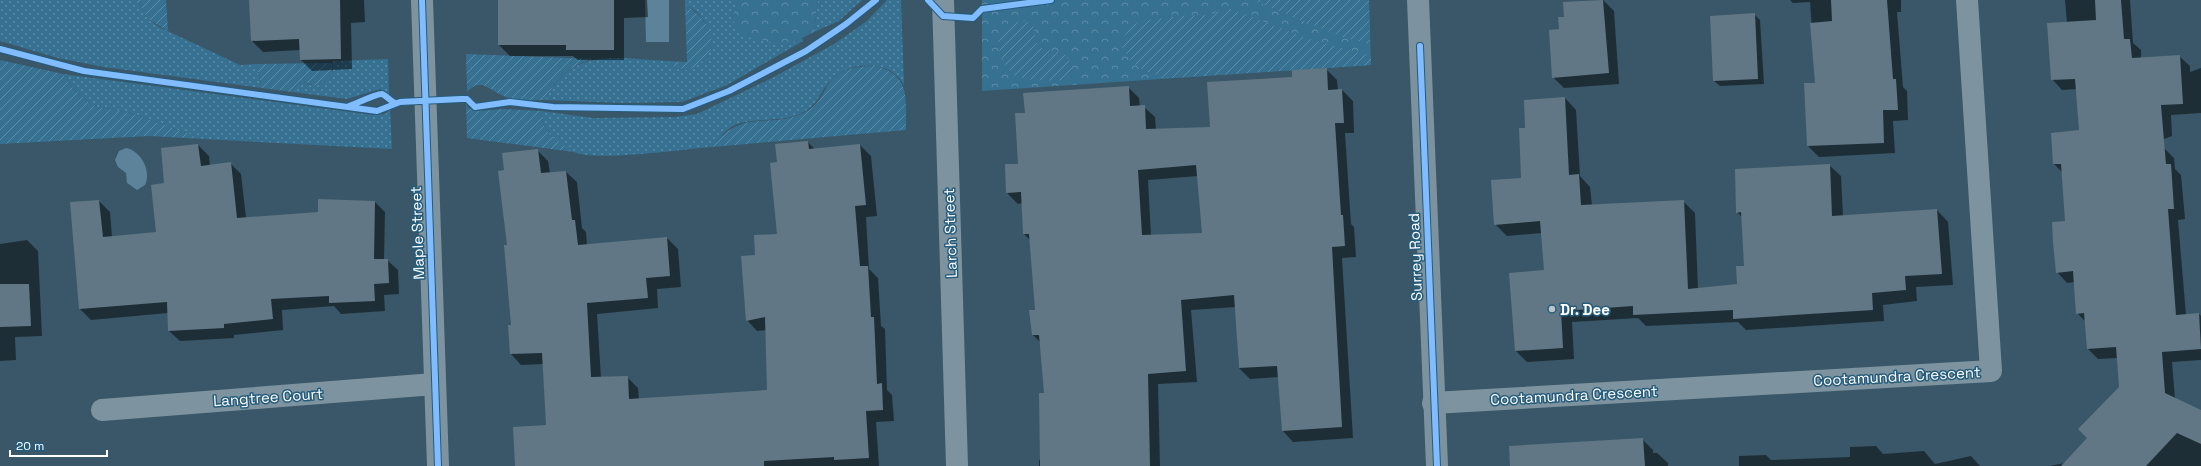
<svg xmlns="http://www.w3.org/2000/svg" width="2201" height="466" viewBox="0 0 2201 466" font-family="'Space Grotesk',sans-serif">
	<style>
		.grass { fill: url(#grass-dots) }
		.forest { fill: url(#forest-crowns) }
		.garden { fill: url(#garden-furrows) }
		.water { fill: #5c839a }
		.shadow { fill: #0007; fill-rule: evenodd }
		.building { fill: #617785; fill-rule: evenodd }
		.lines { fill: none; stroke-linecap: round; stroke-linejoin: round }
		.street { stroke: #7d939f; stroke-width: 22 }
		.primary { stroke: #7c929e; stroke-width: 22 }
		.cycleway-casing { stroke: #255c7c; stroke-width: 8 }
		.cycleway { stroke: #80bcff; stroke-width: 6 }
		.poi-dot { fill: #bac4ca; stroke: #255c7c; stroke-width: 1.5 }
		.labels { text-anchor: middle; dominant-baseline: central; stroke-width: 3; stroke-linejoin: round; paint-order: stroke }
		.street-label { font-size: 15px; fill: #fff; stroke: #255c7c }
		.poi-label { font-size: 15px; font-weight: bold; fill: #fff; stroke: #255c7c; text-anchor: start }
	</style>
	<defs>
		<pattern id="grass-dots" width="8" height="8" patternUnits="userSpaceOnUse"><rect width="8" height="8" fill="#367192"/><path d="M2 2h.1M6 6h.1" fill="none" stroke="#5e8da8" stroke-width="1.8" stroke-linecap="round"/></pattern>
		<pattern id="forest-crowns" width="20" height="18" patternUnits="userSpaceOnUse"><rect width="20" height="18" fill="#367192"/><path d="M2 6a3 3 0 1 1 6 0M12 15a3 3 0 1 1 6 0" fill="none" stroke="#5e8da8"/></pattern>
		<pattern id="garden-furrows" width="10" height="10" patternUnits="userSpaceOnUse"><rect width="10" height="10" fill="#367192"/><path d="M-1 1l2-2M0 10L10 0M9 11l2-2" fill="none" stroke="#5e8da8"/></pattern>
	</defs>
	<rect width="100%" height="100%" fill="#395768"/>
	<!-- grass -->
	<path class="grass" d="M 0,0 L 137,0 L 148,19 L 159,27 L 240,65 L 256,64 L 262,88 L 104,67 L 58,58 L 0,41 Z
		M 685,0 L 738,0 L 732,19 L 786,46 L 802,38 L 803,41 L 727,85 L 682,102 L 623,103 L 545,100 C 574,45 616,59 669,61 L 675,68 L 689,70 L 707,58 L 711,47 L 705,22 L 696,11 L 685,5 Z
		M 818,0 L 862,0 L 839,21 L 814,32 Z
		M 887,0 L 901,0 L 904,85 C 902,82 900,78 897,76 C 880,59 845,64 830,81 C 818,95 817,108 797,115 C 778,122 756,118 737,124 C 726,128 719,139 712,147 C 682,149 598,162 574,152 C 558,146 540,129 542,111 L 593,118 L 676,117 L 697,114 L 772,78 L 834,44 L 867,21 Z
		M 388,59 L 389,95 L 380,89 L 347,99 L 292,92 L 297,83 L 303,82 L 311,85 L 333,71 L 333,61 Z
		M 63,74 L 373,115 L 385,114 L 390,109 L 392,149 L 203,139 L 131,113 L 92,106 L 72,87 Z"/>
	<!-- forest -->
	<path class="forest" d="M 738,0 L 818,0 L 814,32 L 786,46 L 744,36 L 732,19 Z
		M 982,0 L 1369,0 L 1371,65 L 982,91 Z"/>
	<!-- garden -->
	<path class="garden" d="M 137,0 L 166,0 L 168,31 L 148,19 Z
		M 1252,0 L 1369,0 L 1370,44 L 1342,37 Z
		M 685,5 C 703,15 720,36 707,57 C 704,62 694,67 689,70 L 675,68 L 669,61 L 687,62 Z
		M 1229,8 L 1306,38 L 1371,56 L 1371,65 L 1171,78 C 1145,73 1131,68 1120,42 L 1130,28 L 1140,21 L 1181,16 L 1208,15 Z
		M 1027,21 L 1034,27 C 1035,31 1035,39 1037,43 C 1046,58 1066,40 1074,73 C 1071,75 1067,79 1064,80 C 1056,82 1022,80 1015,76 C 1003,67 989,36 1006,25 C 1013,21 1020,22 1027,21 Z
		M 466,54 L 593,59 C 571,64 555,80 545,100 C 533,100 517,101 506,97 C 491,92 482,76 467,92 Z
		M 0,60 L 63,74 L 72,87 L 92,106 L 131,113 L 203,139 L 149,136 L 0,144 Z
		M 333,63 L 331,77 L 317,86 L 303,82 L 297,83 L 292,92 L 262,88 L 256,64 Z
		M 876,66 C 912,76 905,99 906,130 L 712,147 C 744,105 772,132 809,110 C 819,104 823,92 829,83 C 839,68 860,66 876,66 Z
		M 466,103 L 468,108 L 477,111 L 504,109 L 542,111 C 540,132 558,141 574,152 L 467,138 Z"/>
	<!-- water -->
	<path class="water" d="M 645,0 L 669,0 L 669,42 L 646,42 Z
		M 126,148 C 141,151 152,171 145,185 L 137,190 L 127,183 L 126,173 L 118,167 L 115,160 L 119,151 Z"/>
	<!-- shadow -->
	<path class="shadow" d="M 250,0 L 364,0 L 365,22 L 351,23 L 352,69 L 312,71 L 301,60 L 300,50 L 263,52 L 252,41 Z
		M 500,0 L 647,0 L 648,17 L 624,18 L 624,60 L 578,60 L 573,56 L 510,56 L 499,45 Z
		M 1603,0 L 1614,11 L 1619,84 L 1564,88 L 1553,77 L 1560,30 L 1565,18 Z
		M 1790,0 L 1901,0 L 1901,12 L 1897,12 L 1903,87 L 1907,91 L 1908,120 L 1893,121 L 1895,153 L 1819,157 L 1808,146 L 1816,84 L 1810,2 L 1793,3 Z
		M 2065,0 L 2130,0 L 2133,43 L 2141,50 L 2141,58 L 2179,56 L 2190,66 L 2190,72 L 2201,68 L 2201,113 L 2171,115 L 2172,136 L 2137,149 L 2164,148 L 2174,158 L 2175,169 L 2181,175 L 2185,219 L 2178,220 L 2186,315 L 2199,314 L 2201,316 L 2201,360 L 2172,362 L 2175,399 L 2201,411 L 2201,466 L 2050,466 L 2065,463 L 2088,438 L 2120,388 L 2117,358 L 2098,359 L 2088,349 L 2086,322 L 2077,313 L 2075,282 L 2067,283 L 2057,272 L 2066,222 L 2062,172 L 2054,164 L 2081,131 L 2077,89 L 2062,90 L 2052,79 L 2067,23 Z
		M 1754,14 L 1760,20 L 1764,84 L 1720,86 L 1714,81 Z
		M 1326,69 L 1337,80 L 1338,91 L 1342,90 L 1353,101 L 1354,133 L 1345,133 L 1351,224 L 1354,227 L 1356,257 L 1342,258 L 1353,438 L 1293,442 L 1283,431 L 1279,377 L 1250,379 L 1239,368 L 1236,307 L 1191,310 L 1197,382 L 1158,384 L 1160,466 L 1039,466 L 1039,460 L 1041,460 L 1045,394 L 1041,343 L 1033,335 L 1036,311 L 1031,241 L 1024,234 L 1022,203 L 1018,204 L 1007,193 L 1019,165 L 1026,114 L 1128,87 L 1139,98 L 1140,107 L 1144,107 L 1155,117 L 1156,130 L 1211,128 L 1293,78 ZM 1198,176 L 1203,234 L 1151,236 L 1148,180 Z
		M 1565,98 L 1576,110 L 1580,176 L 1590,187 L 1592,205 L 1683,201 L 1695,213 L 1698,289 L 1738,285 L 1745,267 L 1742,217 L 1737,212 L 1829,165 L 1841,176 L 1843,216 L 1937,210 L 1948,222 L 1953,285 L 1916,287 L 1917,301 L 1883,305 L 1884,321 L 1746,330 L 1738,322 L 1646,326 L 1638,318 L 1572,322 L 1574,359 L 1527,362 L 1515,350 L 1545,271 L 1542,233 L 1507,236 L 1495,224 L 1522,179 L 1526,129 Z
		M 808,142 L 815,150 L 860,145 L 871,156 L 877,216 L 866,217 L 869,269 L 878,278 L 881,326 L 885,329 L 887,390 L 892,395 L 894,421 L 876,422 L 879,466 L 516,466 L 547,426 L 543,364 L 521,365 L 511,354 L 509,326 L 512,326 L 505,171 L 537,150 L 548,161 L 550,173 L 566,172 L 577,182 L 582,228 L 586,232 L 587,245 L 667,238 L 678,249 L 681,287 L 657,289 L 658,308 L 597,314 L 601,378 L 627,377 L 638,388 L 639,400 L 768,391 L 766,330 L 757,331 L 747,320 L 756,256 L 778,235 L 778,162 Z
		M 198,145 L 209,156 L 210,166 L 231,164 L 241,174 L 246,218 L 319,213 L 375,202 L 385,212 L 384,260 L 387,260 L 398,270 L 399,294 L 384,295 L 385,311 L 341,314 L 334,306 L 282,310 L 283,330 L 234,335 L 234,338 L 180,341 L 169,331 L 168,313 L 91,320 L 80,309 L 71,203 L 99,201 L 110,212 L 112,237 L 157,233 L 165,184 Z
		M 27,240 L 38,251 L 42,336 L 15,337 L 16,360 L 0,361 L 0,244 Z
		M 1642,439 L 1653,450 L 1653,453 L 1657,453 L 1668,463 L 1668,466 L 1547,466 Z
		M 1876,446 L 1883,454 L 1924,451 L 1935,464 L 1971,456 L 1980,466 L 1739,466 L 1739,456 L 1766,455 L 1771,460 L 1850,457 L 1850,447 Z"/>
	<!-- building -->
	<path class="building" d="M 249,0 L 340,0 L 341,59 L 300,60 L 299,39 L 251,41 Z
		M 498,0 L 614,0 L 614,50 L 566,50 L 566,45 L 498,45 Z
		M 1603,0 L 1609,73 L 1552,78 L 1549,30 L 1559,29 L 1558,17 L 1564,17 L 1563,2 Z
		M 1831,0 L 1887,0 L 1893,79 L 1896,79 L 1898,110 L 1883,110 L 1884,143 L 1807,146 L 1804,83 L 1815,83 L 1810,23 L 1832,21 Z
		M 2095,0 L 2121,0 L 2124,39 L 2130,39 L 2132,58 L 2180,55 L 2183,104 L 2161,105 L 2166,164 L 2171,164 L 2174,209 L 2168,209 L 2176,315 L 2199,313 L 2201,349 L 2162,352 L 2165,393 L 2201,410 L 2201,444 L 2177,433 L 2146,466 L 2061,466 L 2087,438 L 2078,429 L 2119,387 L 2116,347 L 2087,349 L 2084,313 L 2076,314 L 2073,271 L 2056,273 L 2053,242 L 2052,222 L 2065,221 L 2061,164 L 2053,164 L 2051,133 L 2079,130 L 2075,79 L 2051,80 L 2047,23 L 2096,20 Z
		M 1755,13 L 1758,79 L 1713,81 L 1710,16 Z
		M 1327,68 L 1328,90 L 1342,89 L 1344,123 L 1335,123 L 1341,215 L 1343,215 L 1345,246 L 1332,247 L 1342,427 L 1282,431 L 1277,366 L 1239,368 L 1234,295 L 1181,300 L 1186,371 L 1148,374 L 1150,466 L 1040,466 L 1039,393 L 1044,393 L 1039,335 L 1032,335 L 1029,310 L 1035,310 L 1029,234 L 1023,234 L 1021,192 L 1006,193 L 1005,164 L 1018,164 L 1015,113 L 1025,113 L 1023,93 L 1129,86 L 1130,106 L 1145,105 L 1146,129 L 1210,127 L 1207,82 L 1292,77 L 1292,70 ZM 1196,165 L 1202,233 L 1142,235 L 1138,170 Z
		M 1565,97 L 1569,175 L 1579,174 L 1581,205 L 1684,200 L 1688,289 L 1737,284 L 1736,266 L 1744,266 L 1741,212 L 1736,213 L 1735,169 L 1830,164 L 1832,216 L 1937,209 L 1942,274 L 1905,276 L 1906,290 L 1872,293 L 1873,310 L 1733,319 L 1733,310 L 1633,315 L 1633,306 L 1561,311 L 1563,348 L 1515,351 L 1509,273 L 1544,270 L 1540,221 L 1494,225 L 1491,180 L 1521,178 L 1519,128 L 1525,128 L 1524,100 Z
		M 808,141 L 809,149 L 860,144 L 866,205 L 855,206 L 860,266 L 868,266 L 871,317 L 874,317 L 877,384 L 882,383 L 883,410 L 866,411 L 869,458 L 834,460 L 834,457 L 764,461 L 764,466 L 515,466 L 513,427 L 546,425 L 542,353 L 510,354 L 508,325 L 511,325 L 504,245 L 507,245 L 498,171 L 504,170 L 502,153 L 538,149 L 541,173 L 566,171 L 572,220 L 575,220 L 578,245 L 667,237 L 670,276 L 646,278 L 648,298 L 587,303 L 591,377 L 628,376 L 629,399 L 767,390 L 765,317 L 746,321 L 741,256 L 755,255 L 754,235 L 777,234 L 770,163 L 777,162 L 775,144 Z
		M 198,144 L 201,166 L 231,162 L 237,218 L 318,212 L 318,199 L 375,201 L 374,259 L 388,259 L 389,283 L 374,284 L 375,301 L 329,303 L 329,296 L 271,299 L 273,319 L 224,324 L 224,328 L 168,331 L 167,302 L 79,309 L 70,202 L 99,200 L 103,237 L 156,232 L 151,185 L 164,183 L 161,148 Z
		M 0,284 L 29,284 L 31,326 L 0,327 Z
		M 1643,438 L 1645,466 L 1510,466 L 1509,446 Z"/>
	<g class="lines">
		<!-- street -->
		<path class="street" d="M 422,0 L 438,466
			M 943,0 L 957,466
			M 1433,403 L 1991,371 L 1967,0
			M 102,410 L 434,384"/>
		<!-- primary -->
		<path class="primary" d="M 1418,0 L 1437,466"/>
		<!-- cycleway casing -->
		<g class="cycleway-casing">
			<path id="cycleway" d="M 422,0 L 438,466
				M 928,0 L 943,16 L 973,18 L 982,9 L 1051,0
				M 1420,46 L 1437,466
				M 0,49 L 84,71 L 377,111 L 400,102 L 461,99 L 467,99 L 475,107 L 510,102 L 553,107 L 683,109 L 729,91 L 806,51 L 846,24 L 876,0
				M 349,106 C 355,104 378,93 382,94 C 387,96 390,101 395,103"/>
		</g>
		<!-- cycleway -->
		<use href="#cycleway" class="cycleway"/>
	</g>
	<!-- markers -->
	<circle class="poi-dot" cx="1552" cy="309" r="4"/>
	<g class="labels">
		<!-- street labels -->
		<g class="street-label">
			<text transform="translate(417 233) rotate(-92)">Maple Street</text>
			<text transform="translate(950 233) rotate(-92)">Larch Street</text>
			<text transform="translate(1415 257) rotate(-92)">Surrey Road</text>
			<text transform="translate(1897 376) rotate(-3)">Cootamundra Crescent</text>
			<text transform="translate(1574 395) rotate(-3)">Cootamundra Crescent</text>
			<text transform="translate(268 397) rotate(-4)">Langtree Court</text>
		</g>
		<!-- poi labels -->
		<g class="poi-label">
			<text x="1560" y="309">Dr. Dee</text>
		</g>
	</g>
	<!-- scale -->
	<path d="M10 450v6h97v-6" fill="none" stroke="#ffffff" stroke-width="2"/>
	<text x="16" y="450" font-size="12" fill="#ffffff" stroke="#255c7c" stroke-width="3" paint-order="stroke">20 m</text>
</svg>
